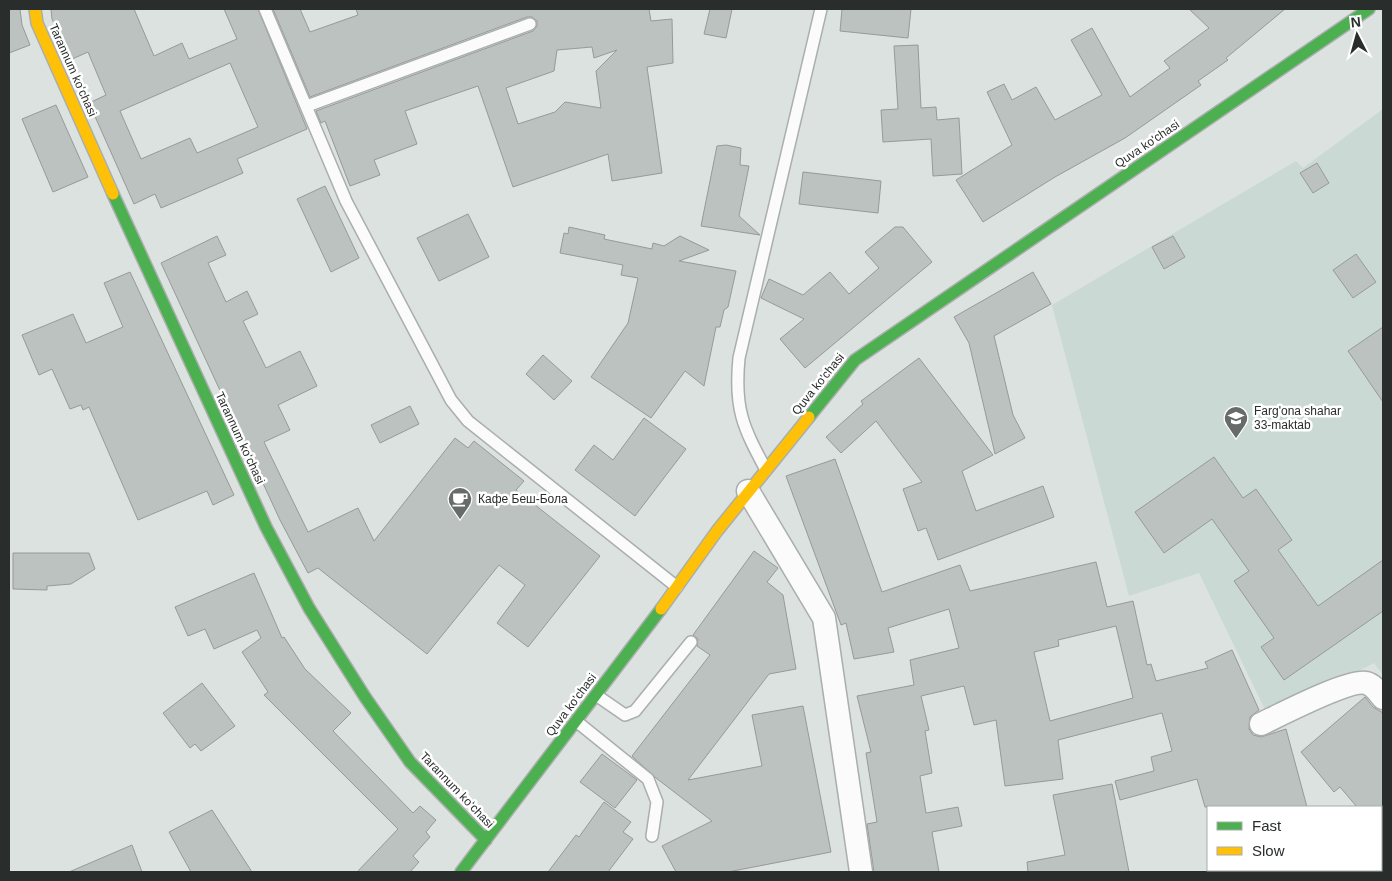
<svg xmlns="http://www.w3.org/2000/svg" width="1392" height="881" viewBox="0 0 1392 881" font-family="Arial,sans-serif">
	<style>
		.built { fill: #cad9d4 }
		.building { fill: #bcc2c0; stroke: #969a99; fill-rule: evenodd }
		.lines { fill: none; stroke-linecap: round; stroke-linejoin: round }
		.lane-casing { stroke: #aaaead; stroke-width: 14 }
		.street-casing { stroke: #aaaead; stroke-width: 25 }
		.fast-casing { stroke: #aaaead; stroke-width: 14 }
		.slow-casing { stroke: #aaaead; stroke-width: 14 }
		.lane { stroke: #fafbfa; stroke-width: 11 }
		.street { stroke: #fafbfa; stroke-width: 22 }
		.fast { stroke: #4caf50; stroke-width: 11 }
		.slow { stroke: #ffc107; stroke-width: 11 }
		.labels { text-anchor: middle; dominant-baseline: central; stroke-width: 5; stroke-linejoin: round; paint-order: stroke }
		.street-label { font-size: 12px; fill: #292d2c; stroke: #fff }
		.poi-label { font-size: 12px; fill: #292d2c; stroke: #fff; text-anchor: start }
	</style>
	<rect width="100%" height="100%" fill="#dbe2e0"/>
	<!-- built -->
	<path class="built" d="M 1383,109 L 1383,675 L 1374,663 L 1269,718 L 1199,573 L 1129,596 L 1052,305 L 1296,161 L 1303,168 Z"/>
	<!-- building -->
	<path class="building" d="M 9,9 L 20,9 L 22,25 L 30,45 L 9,53 Z
		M 51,9 L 134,9 L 154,56 L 182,43 L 189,59 L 237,39 L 224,9 L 258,9 L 307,129 L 237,159 L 243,173 L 161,208 L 155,194 L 134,204 L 89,103 L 106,95 L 88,52 L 70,60 L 52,19 ZM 230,63 L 258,127 L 197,153 L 190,138 L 141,159 L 120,111 Z
		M 273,9 L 300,9 L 310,32 L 358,15 L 356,9 L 649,9 L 651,21 L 672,19 L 673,63 L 647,67 L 662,173 L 612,181 L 608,154 L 513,187 L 478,86 L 405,111 L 417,144 L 374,160 L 380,175 L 350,186 L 325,121 L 321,123 L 316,111 L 533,31 L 537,26 L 537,21 L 532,17 L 527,17 L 310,97 ZM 592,47 L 594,58 L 617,50 L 596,71 L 601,108 L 565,102 L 555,112 L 518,124 L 506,88 L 554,71 L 557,50 Z
		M 710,9 L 732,9 L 726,38 L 704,34 Z
		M 842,9 L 911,9 L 908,38 L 840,31 Z
		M 1189,9 L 1285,9 L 1226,58 L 1228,60 L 1198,81 L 1201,85 L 1125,138 L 1055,177 L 983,222 L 956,180 L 1012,145 L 987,92 L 1004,84 L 1012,100 L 1036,87 L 1055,120 L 1102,95 L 1071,40 L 1092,28 L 1130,97 L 1170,68 L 1164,61 L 1209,28 Z
		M 918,45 L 921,108 L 936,107 L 937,120 L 959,118 L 962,174 L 933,176 L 931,139 L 883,142 L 881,110 L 898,109 L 894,46 Z
		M 56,105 L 88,177 L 53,192 L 22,119 Z
		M 726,145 L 741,148 L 740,165 L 749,166 L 739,216 L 760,235 L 701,226 L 717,146 Z
		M 1317,163 L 1329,183 L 1313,193 L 1300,173 Z
		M 803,172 L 881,181 L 878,213 L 799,204 Z
		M 325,186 L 359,258 L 331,272 L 297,199 Z
		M 468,214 L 489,257 L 439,281 L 417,238 Z
		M 569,227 L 605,235 L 604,239 L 652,249 L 653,243 L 664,246 L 680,236 L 709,250 L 679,261 L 736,271 L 728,307 L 724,310 L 720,327 L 716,327 L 704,386 L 685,371 L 651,418 L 591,377 L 628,323 L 638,278 L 621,275 L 623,265 L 560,253 L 564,233 L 568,234 Z
		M 895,227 L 903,227 L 932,262 L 805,368 L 780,339 L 804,319 L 761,298 L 769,279 L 803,295 L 830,272 L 849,294 L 879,268 L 865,252 Z
		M 217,236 L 226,255 L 208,263 L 226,302 L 247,291 L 258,314 L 243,321 L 266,368 L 300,351 L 317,386 L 278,405 L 290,430 L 264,442 L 308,532 L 358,508 L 374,541 L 455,438 L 468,448 L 474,441 L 524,481 L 516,490 L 600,556 L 528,647 L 497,623 L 525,585 L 499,565 L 427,654 L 318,568 L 308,573 L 280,520 L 161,263 Z
		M 1173,236 L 1185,257 L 1164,269 L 1152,247 Z
		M 1356,254 L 1376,282 L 1353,298 L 1333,270 Z
		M 130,272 L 234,495 L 213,505 L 207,491 L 138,520 L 89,407 L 83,410 L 81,405 L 70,409 L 52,369 L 39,375 L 22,335 L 73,314 L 86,343 L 123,327 L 104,283 Z
		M 1033,272 L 1051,304 L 994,336 L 1013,415 L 1025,438 L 995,454 L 969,343 L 954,317 Z
		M 1383,327 L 1383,402 L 1348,351 Z
		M 543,355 L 572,381 L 554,400 L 526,374 Z
		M 919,358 L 993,455 L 962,471 L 976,511 L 1043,486 L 1054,517 L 938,560 L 926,528 L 918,531 L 903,489 L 922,482 L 876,421 L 841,453 L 826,437 L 863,404 L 861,401 Z
		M 410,406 L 419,424 L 380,443 L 371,425 Z
		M 644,418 L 686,449 L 635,516 L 575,470 L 594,445 L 613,460 Z
		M 1214,457 L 1243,498 L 1256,489 L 1292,540 L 1278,550 L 1318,606 L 1383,560 L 1383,611 L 1284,680 L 1261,647 L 1274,638 L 1234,581 L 1249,571 L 1212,519 L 1164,553 L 1135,512 Z
		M 835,459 L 882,592 L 960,565 L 970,591 L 1096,562 L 1107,607 L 1133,601 L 1147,665 L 1151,664 L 1156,681 L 1208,668 L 1205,662 L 1232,650 L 1259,710 L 1250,717 L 1249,729 L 1253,735 L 1261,737 L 1286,729 L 1307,807 L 1205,807 L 1197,779 L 1120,800 L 1115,781 L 1154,771 L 1151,757 L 1172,751 L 1162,713 L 1058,740 L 1063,779 L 1005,786 L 996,720 L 974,725 L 964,686 L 921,696 L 929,730 L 925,731 L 932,773 L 920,776 L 926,813 L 958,807 L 962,826 L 932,832 L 939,872 L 874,872 L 867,824 L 877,822 L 866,753 L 871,752 L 857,696 L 914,685 L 910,660 L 959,648 L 949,609 L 888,628 L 894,652 L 854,659 L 846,623 L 841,625 L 786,476 ZM 1116,626 L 1133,698 L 1050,721 L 1034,652 L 1059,646 L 1058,640 Z
		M 754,551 L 778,568 L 767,582 L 783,595 L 796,669 L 769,674 L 688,780 L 762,766 L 752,715 L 803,706 L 831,852 L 728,872 L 676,872 L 662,846 L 712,821 L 656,778 L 632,756 L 710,655 L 697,646 L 698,639 L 693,635 Z
		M 13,553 L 89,553 L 95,569 L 71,584 L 47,586 L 47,590 L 13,589 Z
		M 254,573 L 282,638 L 284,637 L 305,669 L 351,713 L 333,731 L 413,813 L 420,806 L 436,820 L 426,832 L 430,837 L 413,856 L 419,862 L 410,872 L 357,872 L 398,829 L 264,695 L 268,692 L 242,652 L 261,638 L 257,630 L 214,649 L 205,629 L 188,636 L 175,607 Z
		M 202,683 L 235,726 L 201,751 L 195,744 L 190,748 L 163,713 Z
		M 1365,697 L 1373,707 L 1383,713 L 1383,807 L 1357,807 L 1340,787 L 1334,792 L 1301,752 Z
		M 602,754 L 637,780 L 615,808 L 580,782 Z
		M 1112,784 L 1129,872 L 1028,872 L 1027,862 L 1065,855 L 1053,795 Z
		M 604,802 L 631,822 L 623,832 L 633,839 L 608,872 L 548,872 L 576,835 L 579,837 Z
		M 212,810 L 252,872 L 191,872 L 169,832 Z
		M 132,845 L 142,872 L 69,872 Z"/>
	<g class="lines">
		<!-- lane casing -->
		<g class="lane-casing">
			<path id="lane" d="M 265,9 L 346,201 L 451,400 L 468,421 L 677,587
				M 307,106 L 530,24
				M 766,470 C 743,427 734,409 739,358 L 821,9
				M 596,695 L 625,715 L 635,711 L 691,642
				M 576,721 L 648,779 L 657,802 L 652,836"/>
		</g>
		<!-- street casing -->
		<g class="street-casing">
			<path id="street" d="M 748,491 L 824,618 L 861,872
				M 1261,724 C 1280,715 1349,679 1366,683 C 1374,685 1378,692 1383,698"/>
		</g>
		<!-- fast casing -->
		<g class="fast-casing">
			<path id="fast" d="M 113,194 L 266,527 L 309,608 L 365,697 L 410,762 L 486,840
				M 809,417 L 855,360 L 1369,9
				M 461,872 L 661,609"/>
		</g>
		<!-- slow casing -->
		<g class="slow-casing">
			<path id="slow" d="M 35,9 L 37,23 L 113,194
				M 661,609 L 717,531 L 809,417"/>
		</g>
		<!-- lane -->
		<use href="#lane" class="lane"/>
		<!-- street -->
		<use href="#street" class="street"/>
		<!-- fast -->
		<use href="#fast" class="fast"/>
		<!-- slow -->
		<use href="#slow" class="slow"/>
	</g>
	<!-- icons -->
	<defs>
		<g id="school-pin" transform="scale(1.25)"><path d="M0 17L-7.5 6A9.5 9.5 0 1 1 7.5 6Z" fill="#676c6b" stroke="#fff"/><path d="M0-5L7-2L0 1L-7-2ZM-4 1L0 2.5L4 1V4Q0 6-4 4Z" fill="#fff"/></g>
		<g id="cafe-pin" transform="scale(1.25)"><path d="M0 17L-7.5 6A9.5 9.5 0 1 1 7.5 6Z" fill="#676c6b" stroke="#fff"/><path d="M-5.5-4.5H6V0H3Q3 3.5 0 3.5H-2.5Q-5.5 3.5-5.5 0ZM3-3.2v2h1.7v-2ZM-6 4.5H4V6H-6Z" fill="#fff"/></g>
	</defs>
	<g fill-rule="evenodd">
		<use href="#school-pin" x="1236" y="418"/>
		<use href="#cafe-pin" x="460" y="499"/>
	</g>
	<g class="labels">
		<!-- street labels -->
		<g class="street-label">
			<text transform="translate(73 70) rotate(66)">Tarannum koʻchasi</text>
			<text transform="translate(1147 144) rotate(-34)">Quva ko'chasi</text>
			<text transform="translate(818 384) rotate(-51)">Quva ko'chasi</text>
			<text transform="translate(240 438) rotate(65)">Tarannum koʻchasi</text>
			<text transform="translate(571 705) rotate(-53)">Quva ko'chasi</text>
			<text transform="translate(457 790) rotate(46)">Tarannum koʻchasi</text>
		</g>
		<!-- poi labels -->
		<g class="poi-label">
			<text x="1254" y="411">Farg'ona shahar<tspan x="1254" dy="14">33-maktab</tspan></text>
			<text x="478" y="499">Кафе Беш-Бола</text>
		</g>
	</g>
	<!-- border -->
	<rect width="1392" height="881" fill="none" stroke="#292d2c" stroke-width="20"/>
	<!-- legend -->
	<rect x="1207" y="806" width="175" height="65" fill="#ffffff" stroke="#a9abab"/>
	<rect x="1217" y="822" width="25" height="8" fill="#4caf50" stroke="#a9abab"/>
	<text x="1252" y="831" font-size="15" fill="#292d2c">Fast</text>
	<rect x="1217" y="847" width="25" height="8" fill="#ffc107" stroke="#a9abab"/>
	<text x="1252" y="856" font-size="15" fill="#292d2c">Slow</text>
	<!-- north arrow -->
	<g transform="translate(1357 35) rotate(354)" stroke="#ffffff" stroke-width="4" paint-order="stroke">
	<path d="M0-4L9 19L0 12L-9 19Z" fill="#292d2c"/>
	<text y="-8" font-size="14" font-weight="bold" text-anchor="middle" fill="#292d2c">N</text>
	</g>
</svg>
